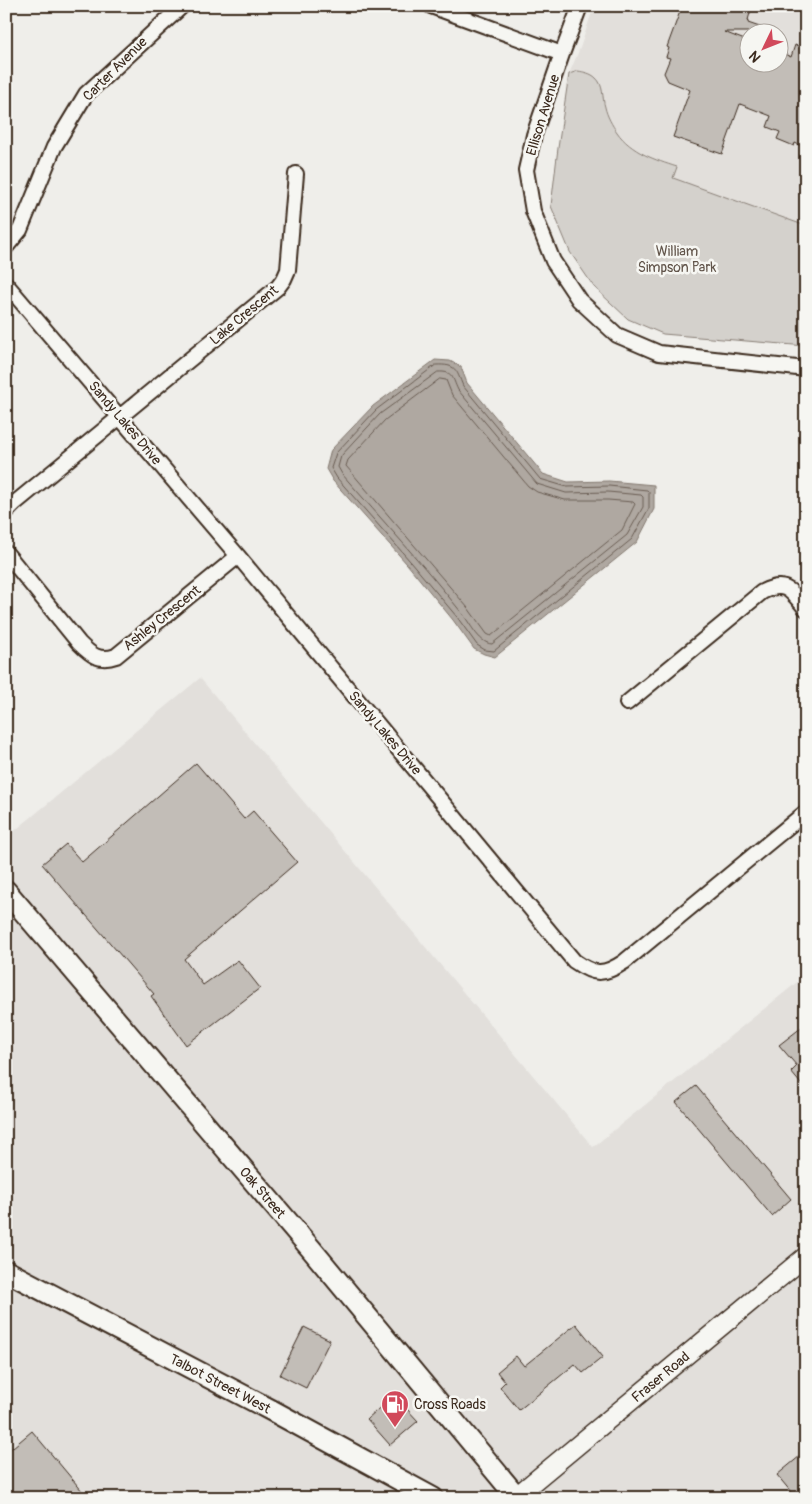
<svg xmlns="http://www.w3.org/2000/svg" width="812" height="1504" viewBox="0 0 812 1504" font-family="Pangolin,sans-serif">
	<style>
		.built { fill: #e2dfdb; fill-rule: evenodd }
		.green { fill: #d4d1cc; stroke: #887e75 }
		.water { fill: #afa8a1; stroke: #81766d }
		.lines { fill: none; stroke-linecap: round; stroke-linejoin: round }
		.shore { stroke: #695c52; stroke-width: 1 }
		.building { fill: #c2bdb7; stroke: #3b2a1e }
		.minor-casing { stroke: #3b2a1e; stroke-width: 18 }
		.tertiary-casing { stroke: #3b2a1e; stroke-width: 21 }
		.secondary-casing { stroke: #3b2a1e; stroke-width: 24 }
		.minor { stroke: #f6f6f2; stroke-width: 14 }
		.tertiary { stroke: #f6f6f2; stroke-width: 18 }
		.secondary { stroke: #f6f6f2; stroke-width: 20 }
		.labels { text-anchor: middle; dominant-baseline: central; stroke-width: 5; stroke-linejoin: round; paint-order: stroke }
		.street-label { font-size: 14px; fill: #3b2a1e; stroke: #f6f6f2 }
		.park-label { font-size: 14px; fill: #61544a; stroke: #f6f6f2 }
		.poi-label { font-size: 14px; fill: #3b2a1e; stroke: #f6f6f2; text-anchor: start }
	</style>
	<rect width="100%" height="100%" fill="#efeeea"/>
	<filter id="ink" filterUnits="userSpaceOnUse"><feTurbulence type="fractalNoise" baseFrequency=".02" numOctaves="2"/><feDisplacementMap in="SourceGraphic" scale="10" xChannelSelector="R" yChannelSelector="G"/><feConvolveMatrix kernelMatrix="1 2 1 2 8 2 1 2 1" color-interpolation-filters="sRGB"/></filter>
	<g filter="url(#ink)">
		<!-- built -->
		<path class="built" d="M 594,6 L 806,6 L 806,226 L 673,178 L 677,167 L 654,159 L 633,148 L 617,133 L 609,118 L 603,100 L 587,72 L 578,71 L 569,74 L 580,48 ZM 750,32 L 780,32 L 780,62 L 750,62 Z
			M 200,678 L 593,1147 L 806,975 L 806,1498 L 6,1498 L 6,838 Z"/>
		<!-- green -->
		<path class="green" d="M 578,71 C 584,72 591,73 596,78 C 604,85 602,98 605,107 C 607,116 612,125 617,132 C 631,152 655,160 677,167 L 673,178 L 806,226 L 806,346 L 663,334 L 628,319 L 594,287 L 570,252 L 551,206 L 558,148 L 569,74 Z"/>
		<!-- water -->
		<path class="water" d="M 435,360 L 450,361 L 461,367 L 467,383 L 543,474 L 568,482 L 609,481 L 654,485 L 654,509 L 637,542 L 495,657 L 484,654 L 474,649 L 453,620 L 407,564 L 333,481 L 326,469 L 331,450 L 373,406 Z"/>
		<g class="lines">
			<!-- shore -->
			<path class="shore" d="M 436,365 C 457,364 456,370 463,386 L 540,479 L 567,487 L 609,486 L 647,490 L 649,492 L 649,508 L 632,539 L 494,651 L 485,650 L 477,645 L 457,617 L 410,561 L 337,478 L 331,468 L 336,453 L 376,410 Z
				M 438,372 C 454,371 452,378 458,390 L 537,484 L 566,493 L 608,492 L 641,495 L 643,497 L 643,507 L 627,535 L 492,644 C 478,643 470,622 461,612 C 423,564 382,520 342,474 L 338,467 L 341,456 L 380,414 Z
				M 440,379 L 446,380 L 452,395 L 528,486 L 537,492 L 565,500 L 608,500 L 633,502 L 635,504 L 622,530 L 491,636 L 487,634 L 468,608 L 346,466 L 348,460 L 385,420 Z"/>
		</g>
		<!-- building -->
		<path class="building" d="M 682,6 L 752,6 L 748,20 L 749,20 L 748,23 L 771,31 L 770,32 L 724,32 L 750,42 L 750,62 L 780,62 L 780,52 L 791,57 L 795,45 L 806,49 L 806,148 L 795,143 L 794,146 L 777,139 L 780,132 L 767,127 L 771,116 L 740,104 L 722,154 L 673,137 L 690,90 L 668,81 L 664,73 L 670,58 L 666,57 L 669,48 L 667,47 Z
			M 196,763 L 244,819 L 253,811 L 297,862 L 184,959 L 203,985 L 238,960 L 260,988 L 186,1045 L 151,996 L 154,994 L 42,864 L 66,844 L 82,862 Z
			M 806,1024 L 806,1090 L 791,1072 L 797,1066 L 779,1045 Z
			M 696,1086 L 791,1199 L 772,1216 L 676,1102 Z
			M 576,1324 L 603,1357 L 583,1373 L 575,1364 L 519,1410 L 500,1387 L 505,1382 L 497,1372 L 516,1356 L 524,1366 Z
			M 304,1327 L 330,1340 L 306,1388 L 280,1375 Z
			M 394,1395 L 418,1421 L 390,1445 L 367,1419 Z
			M 32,1431 L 88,1498 L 6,1498 L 6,1453 Z
			M 806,1451 L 806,1498 L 796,1498 L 777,1475 Z"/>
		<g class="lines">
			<!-- minor casing -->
			<g class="minor-casing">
				<path id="minor" d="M 431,6 L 562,54
					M 580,6 L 562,54 L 534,135 L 526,170 L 533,211 L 553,261 L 579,300 L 617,335 L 659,353 L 806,369
					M 6,247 L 20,230 L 54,147 L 86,94 L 182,6
					M 6,284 L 238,556 L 574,961 C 594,975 603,976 624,962 L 806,812
					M 6,512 L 15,503 L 278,287 L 284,279 L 288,270 L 296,174
					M 6,553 L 79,643 C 91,655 99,662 116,656 L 238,556
					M 627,703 L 762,592 C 786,580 791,591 806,609"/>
			</g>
			<!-- tertiary casing -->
			<g class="tertiary-casing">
				<g id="tertiary">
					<path id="s1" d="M 514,1498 L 806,1256"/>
				</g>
			</g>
			<!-- secondary casing -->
			<g class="secondary-casing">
				<g id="secondary">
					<path id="s2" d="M 6,891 L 312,1250 L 516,1496"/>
					<path id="s3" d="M 6,1271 L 271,1410 L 433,1498"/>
				</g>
			</g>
			<!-- minor -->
			<use href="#minor" class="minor"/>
			<!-- tertiary -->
			<use href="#tertiary" class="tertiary"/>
			<!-- secondary -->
			<use href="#secondary" class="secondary"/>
		</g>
	</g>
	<!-- icons -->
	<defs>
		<g id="fuel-pin" transform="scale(1.4375)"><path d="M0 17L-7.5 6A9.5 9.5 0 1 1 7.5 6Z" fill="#d1495b" stroke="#f6f6f2"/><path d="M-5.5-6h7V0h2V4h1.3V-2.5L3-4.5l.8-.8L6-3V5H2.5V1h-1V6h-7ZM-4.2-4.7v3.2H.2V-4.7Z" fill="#fff"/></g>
	</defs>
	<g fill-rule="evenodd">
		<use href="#fuel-pin" x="395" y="1404"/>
	</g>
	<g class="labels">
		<!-- street labels -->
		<g class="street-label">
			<text transform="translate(115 69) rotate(-45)">Carter Avenue</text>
			<text transform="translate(543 115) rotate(-73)">Ellison Avenue</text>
			<text transform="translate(244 315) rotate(-40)">Lake Crescent</text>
			<text transform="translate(125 423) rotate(50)">Sandy Lakes Drive</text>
			<text transform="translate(162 618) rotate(-39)">Ashley Crescent</text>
			<text transform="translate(385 733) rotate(50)">Sandy Lakes Drive</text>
			<text stroke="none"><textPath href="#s2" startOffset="396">Oak Street</textPath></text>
			<text stroke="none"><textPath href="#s1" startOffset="190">Fraser Road</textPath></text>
			<text stroke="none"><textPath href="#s3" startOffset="242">Talbot Street West</textPath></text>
		</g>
		<!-- park labels -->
		<g class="park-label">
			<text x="677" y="251">William<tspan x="677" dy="16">Simpson Park</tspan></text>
		</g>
		<!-- poi labels -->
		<g class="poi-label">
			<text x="414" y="1404">Cross Roads</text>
		</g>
	</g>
	<!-- margin -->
	<rect width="812" height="1504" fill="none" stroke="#f6f6f2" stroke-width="25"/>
	<rect x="12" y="12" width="787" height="1479" fill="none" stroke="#3b2a1e" stroke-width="2" filter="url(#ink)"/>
	<!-- north arrow -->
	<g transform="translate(764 48) rotate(227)"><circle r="24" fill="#f6f6f2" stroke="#aba49d"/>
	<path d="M0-4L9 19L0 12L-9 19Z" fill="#d1495b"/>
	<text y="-8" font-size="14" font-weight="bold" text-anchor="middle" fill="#3b2a1e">N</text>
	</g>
</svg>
